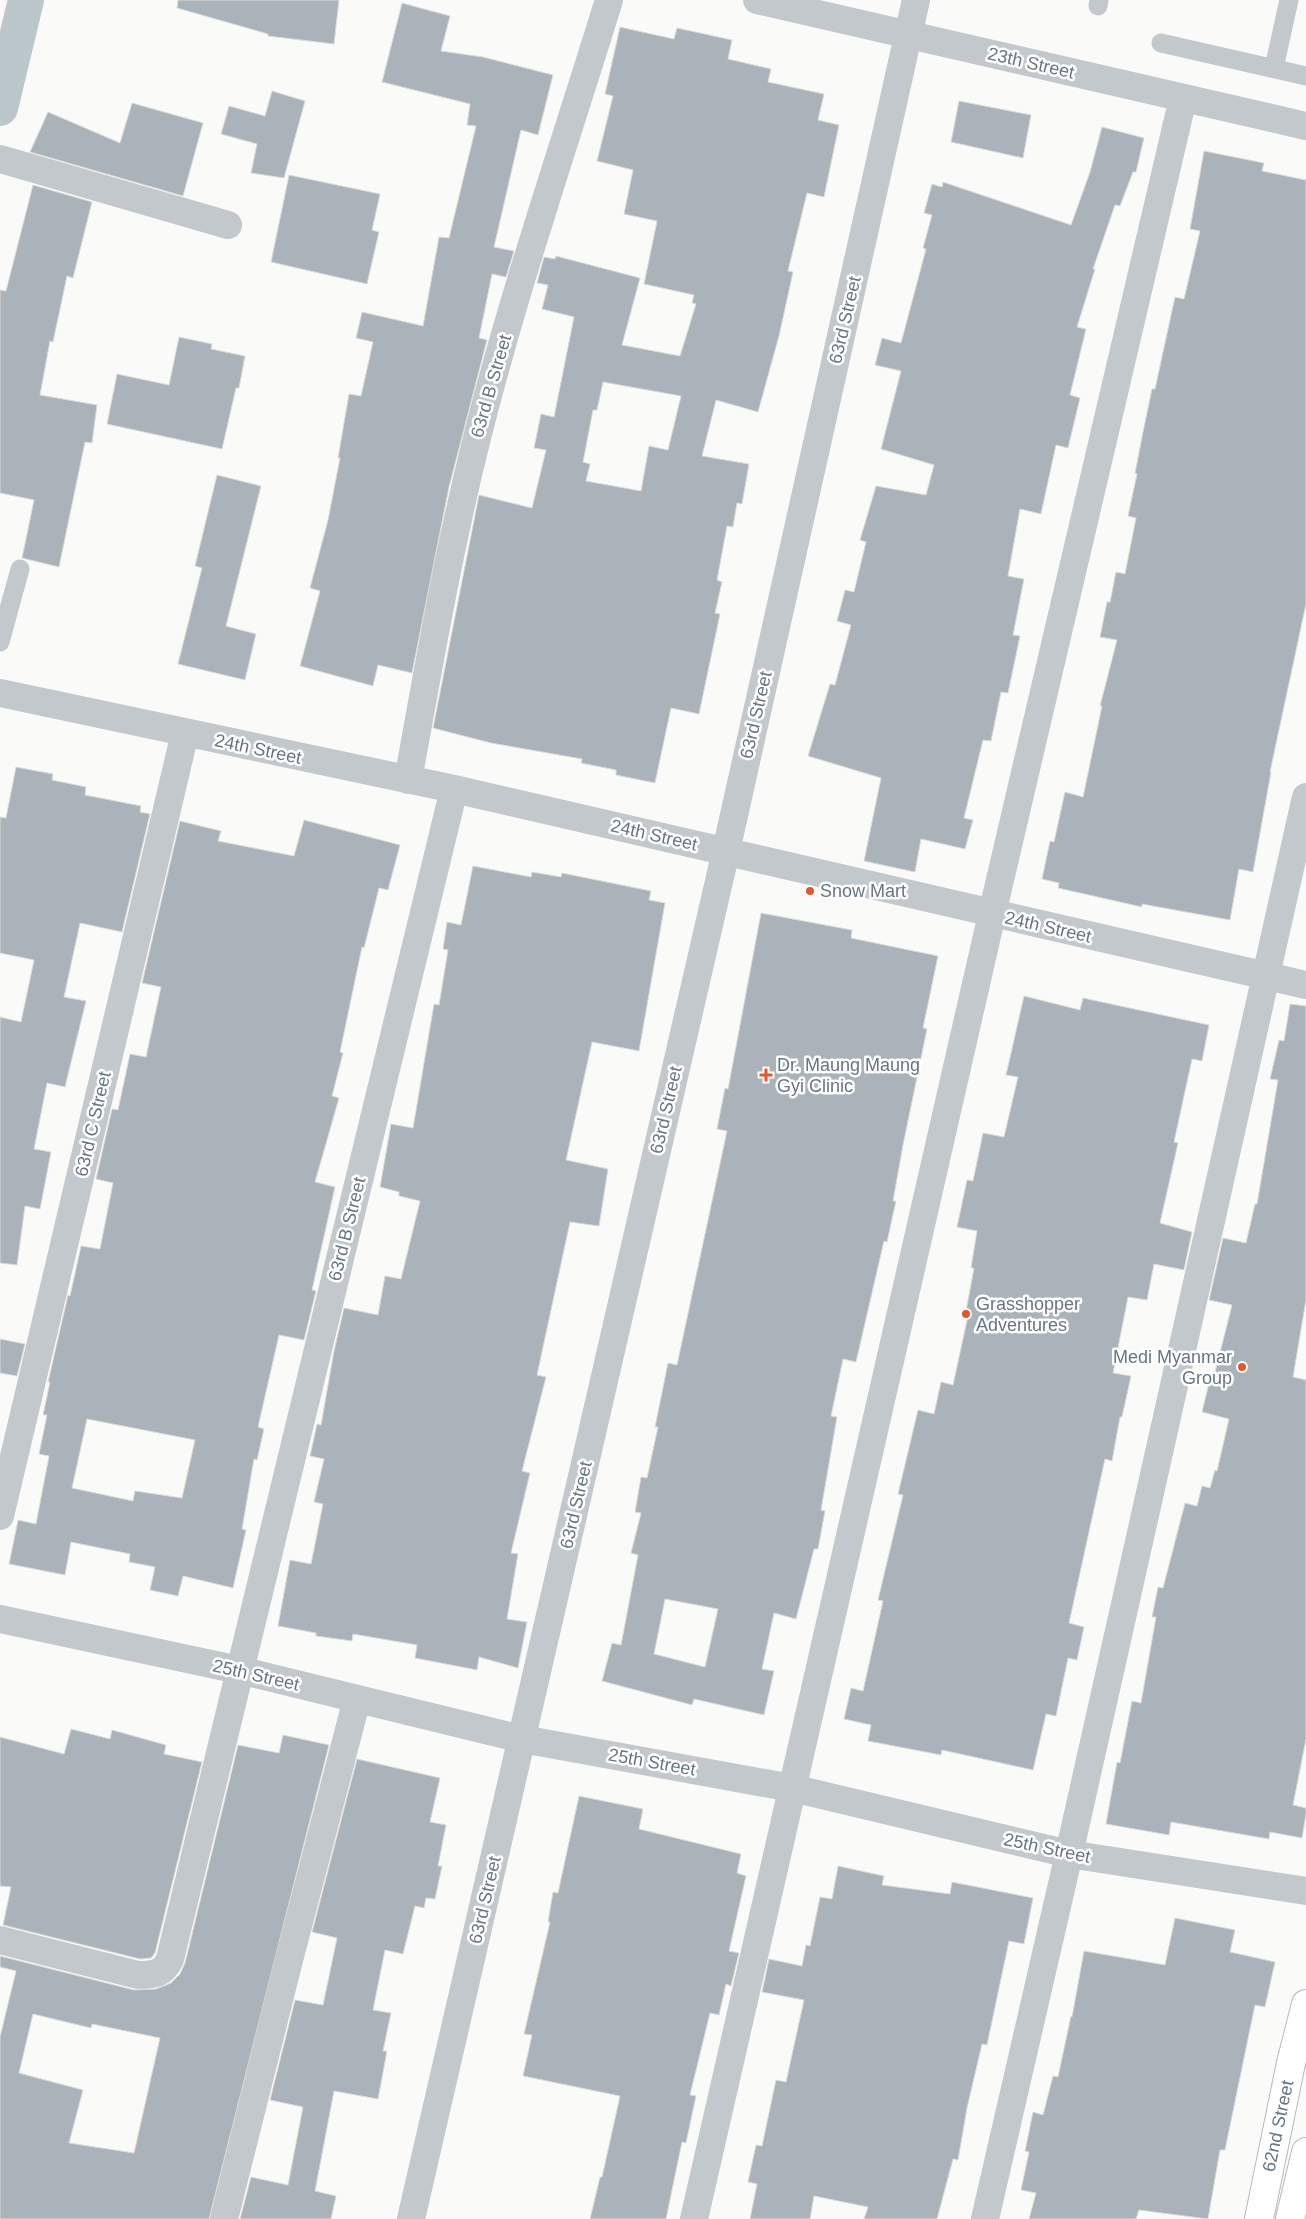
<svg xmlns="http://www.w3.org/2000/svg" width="1306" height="2219" viewBox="0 0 1306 2219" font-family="Arial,sans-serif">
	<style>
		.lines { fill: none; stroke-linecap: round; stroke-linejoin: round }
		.canal { stroke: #bbc7cb; stroke-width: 36 }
		.building { fill: #aab3b9; stroke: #dcdcda; fill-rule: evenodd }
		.secondary-casing { stroke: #b3babf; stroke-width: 30 }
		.lane { stroke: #c3c8cc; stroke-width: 19 }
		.street { stroke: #c3c8cc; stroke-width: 28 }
		.secondary { stroke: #fff; stroke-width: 28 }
		.poi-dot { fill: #e4572e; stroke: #fff; stroke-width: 2 }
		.labels { text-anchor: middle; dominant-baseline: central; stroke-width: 5; stroke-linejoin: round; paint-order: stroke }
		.street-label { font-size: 18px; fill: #657683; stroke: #fff }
		.poi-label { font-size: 18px; fill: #657683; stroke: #fff; text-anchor: start }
	</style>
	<rect width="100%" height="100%" fill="#fafaf8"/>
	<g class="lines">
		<!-- canal -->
		<path class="canal" d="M 0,108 L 26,0"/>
	</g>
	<!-- building -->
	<path class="building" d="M 178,0 L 339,0 L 334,44 L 268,36 L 268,34 L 177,8 Z
		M 402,3 L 450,16 L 441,51 L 483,57 L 553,75 L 538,135 L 521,130 L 494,247 L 514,251 L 506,277 L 492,274 L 479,338 L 487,340 L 449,487 L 412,673 L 378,665 L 373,686 L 300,666 L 320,591 L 310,588 L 328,520 L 340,458 L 338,458 L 349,394 L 361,396 L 373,342 L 356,338 L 362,312 L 423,326 L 439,237 L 449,238 L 476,126 L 467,125 L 470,104 L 382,82 Z
		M 620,27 L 674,39 L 677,28 L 732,40 L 728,59 L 771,69 L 768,82 L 824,94 L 818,120 L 839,125 L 824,197 L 807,193 L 788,271 L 793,272 L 779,336 L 758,412 L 716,400 L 702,456 L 749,464 L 742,504 L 737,503 L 733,527 L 727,526 L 717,580 L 722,582 L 715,613 L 720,614 L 699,714 L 671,708 L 655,783 L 616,775 L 616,770 L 581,763 L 582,759 L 491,743 L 433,728 L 479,495 L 532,508 L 546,450 L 534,448 L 541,414 L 554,417 L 574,317 L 542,309 L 548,285 L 537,283 L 544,257 L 555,259 L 556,256 L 640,278 L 622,345 L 680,356 L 696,304 L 692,303 L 694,295 L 644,284 L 657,221 L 624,214 L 633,170 L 597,161 L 613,96 L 605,94 ZM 603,382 L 681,396 L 668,450 L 649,446 L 641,491 L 586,481 L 590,464 L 583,462 L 593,410 L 597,410 Z
		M 272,91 L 305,101 L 284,178 L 251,173 L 257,144 L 221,134 L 229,106 L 265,116 Z
		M 959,101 L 1031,115 L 1023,158 L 951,142 Z
		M 132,103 L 203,123 L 183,196 L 30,152 L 48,112 L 120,143 Z
		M 1102,127 L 1144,138 L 1136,172 L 1133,172 L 1120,206 L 1115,205 L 1093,269 L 1095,269 L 1077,327 L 1086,329 L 1070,395 L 1080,398 L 1068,448 L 1056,445 L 1041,514 L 1020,509 L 1008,576 L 1024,579 L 1013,635 L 1020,636 L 1008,693 L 1001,692 L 991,741 L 983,740 L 964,818 L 973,820 L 965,849 L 921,839 L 915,872 L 864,861 L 881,778 L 808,756 L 830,684 L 835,685 L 851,625 L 837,621 L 845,590 L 854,592 L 866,542 L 860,540 L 876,486 L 926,495 L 934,465 L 881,449 L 901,371 L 875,365 L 882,338 L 901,343 L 926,249 L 923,248 L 932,215 L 924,213 L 932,184 L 942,187 L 943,182 L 1071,225 L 1090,172 Z
		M 1204,151 L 1264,163 L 1262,171 L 1306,180 L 1306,604 L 1270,772 L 1271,772 L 1253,872 L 1239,869 L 1230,920 L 1142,904 L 1142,907 L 1058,888 L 1059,883 L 1042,879 L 1050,841 L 1054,842 L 1065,792 L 1083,797 L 1102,706 L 1100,706 L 1117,640 L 1100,637 L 1107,602 L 1110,602 L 1116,572 L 1125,574 L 1136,518 L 1128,516 L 1137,474 L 1135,473 L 1143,432 L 1152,389 L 1155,389 L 1175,297 L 1184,299 L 1200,231 L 1190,229 Z
		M 289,175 L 380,194 L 372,230 L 379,232 L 367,284 L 271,262 Z
		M 33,185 L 92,202 L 73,278 L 67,276 L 53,342 L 50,341 L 40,395 L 97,405 L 92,443 L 85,442 L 59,567 L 22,558 L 34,500 L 0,493 L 0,290 L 6,291 Z
		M 179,337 L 212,344 L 211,349 L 245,356 L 239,388 L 236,388 L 222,449 L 107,424 L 117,374 L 169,385 Z
		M 217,475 L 261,486 L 226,626 L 256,634 L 245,680 L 178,664 L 202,568 L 195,566 Z
		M 16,767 L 53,774 L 52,780 L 86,787 L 85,795 L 141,806 L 140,812 L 150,814 L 122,932 L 80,923 L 64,997 L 86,1001 L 65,1087 L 47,1083 L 34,1149 L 51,1152 L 40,1209 L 25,1206 L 17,1265 L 0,1263 L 0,1017 L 21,1022 L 34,960 L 0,953 L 0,817 L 6,818 Z
		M 304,820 L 400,845 L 388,890 L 379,888 L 364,948 L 362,947 L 340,1052 L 343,1053 L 332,1096 L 339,1098 L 315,1182 L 335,1187 L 312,1290 L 316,1291 L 304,1340 L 279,1335 L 258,1427 L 264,1429 L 257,1460 L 254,1459 L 242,1529 L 246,1530 L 233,1588 L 183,1576 L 178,1596 L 150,1590 L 155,1567 L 129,1562 L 130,1554 L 71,1542 L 65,1575 L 9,1564 L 18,1520 L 36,1524 L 49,1456 L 39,1454 L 47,1415 L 43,1415 L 50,1382 L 48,1382 L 68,1295 L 70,1296 L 81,1246 L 100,1249 L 113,1183 L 96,1179 L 112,1109 L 118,1110 L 130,1054 L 146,1057 L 161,987 L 142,983 L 180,821 L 221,831 L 218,841 L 294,856 ZM 87,1419 L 195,1440 L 182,1498 L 135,1491 L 133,1501 L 72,1488 Z
		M 473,866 L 531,877 L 532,872 L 561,877 L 562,873 L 651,891 L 649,900 L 665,903 L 639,1051 L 592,1042 L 566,1160 L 608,1169 L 599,1226 L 570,1222 L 537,1375 L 546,1377 L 522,1471 L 530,1473 L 511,1553 L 518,1554 L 507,1619 L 527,1622 L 518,1668 L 479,1657 L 477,1670 L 415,1658 L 417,1645 L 353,1634 L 352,1641 L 316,1636 L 316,1633 L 278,1626 L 290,1560 L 311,1564 L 323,1504 L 314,1502 L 324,1459 L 310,1456 L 317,1424 L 321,1425 L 334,1351 L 344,1308 L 378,1315 L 385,1276 L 401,1279 L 420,1201 L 399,1196 L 399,1192 L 380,1187 L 391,1124 L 413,1128 L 434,1004 L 439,1005 L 448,950 L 443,949 L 447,922 L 461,925 Z
		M 761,913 L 852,930 L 851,938 L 938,956 L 923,1028 L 927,1029 L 903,1145 L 893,1201 L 896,1201 L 887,1242 L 884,1241 L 856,1362 L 843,1359 L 831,1416 L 837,1417 L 821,1510 L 825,1511 L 818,1549 L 814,1549 L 796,1619 L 774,1613 L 762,1669 L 774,1671 L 764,1715 L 694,1699 L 692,1705 L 602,1681 L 612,1643 L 621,1645 L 638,1555 L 631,1553 L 641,1513 L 635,1512 L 641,1477 L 647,1478 L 658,1427 L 655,1427 L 668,1363 L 677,1365 L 727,1131 L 717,1129 L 725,1088 L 728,1089 ZM 665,1599 L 718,1609 L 705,1667 L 654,1654 Z
		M 1024,996 L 1080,1010 L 1083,998 L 1209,1025 L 1202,1061 L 1192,1059 L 1174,1142 L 1178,1143 L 1160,1223 L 1192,1232 L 1184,1270 L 1154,1264 L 1147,1300 L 1128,1297 L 1113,1373 L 1131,1376 L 1122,1417 L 1120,1417 L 1112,1461 L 1105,1459 L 1069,1623 L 1084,1627 L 1077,1660 L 1068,1658 L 1056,1716 L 1046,1714 L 1033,1770 L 942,1750 L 941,1755 L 868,1741 L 871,1725 L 844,1719 L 851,1688 L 863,1691 L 883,1601 L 878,1600 L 903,1495 L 898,1494 L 918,1410 L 934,1414 L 941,1382 L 953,1385 L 969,1311 L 966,1311 L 974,1268 L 971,1268 L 977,1231 L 957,1227 L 967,1180 L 973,1181 L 983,1133 L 1004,1137 L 1018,1077 L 1006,1075 Z
		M 1290,1004 L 1306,1006 L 1306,1300 L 1293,1377 L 1306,1380 L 1306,1739 L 1293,1805 L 1306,1808 L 1306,1814 L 1302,1838 L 1270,1832 L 1269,1839 L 1171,1822 L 1169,1835 L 1106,1824 L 1117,1762 L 1120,1763 L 1132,1701 L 1141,1703 L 1156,1617 L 1152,1617 L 1158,1587 L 1163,1588 L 1185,1503 L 1197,1506 L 1202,1486 L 1210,1488 L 1215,1470 L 1217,1471 L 1229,1419 L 1202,1412 L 1209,1383 L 1212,1384 L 1232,1305 L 1209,1300 L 1223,1238 L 1246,1243 L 1255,1204 L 1257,1204 L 1278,1080 L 1270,1079 L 1279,1040 L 1284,1041 Z
		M 0,1339 L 25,1344 L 17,1376 L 0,1373 Z
		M 71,1729 L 110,1739 L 112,1730 L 166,1745 L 164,1754 L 202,1762 L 155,1953 L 151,1958 L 140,1959 L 3,1925 L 11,1887 L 0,1886 L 0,1737 L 64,1754 Z
		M 283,1735 L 329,1745 L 209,2219 L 0,2219 L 0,2037 L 16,1971 L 0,1967 L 0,1956 L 134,1990 L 156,1989 L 171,1983 L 180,1974 L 185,1963 L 238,1745 L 279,1753 ZM 33,2014 L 91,2028 L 92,2024 L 160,2038 L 134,2153 L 69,2143 L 83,2090 L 19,2073 Z
		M 357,1759 L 440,1778 L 430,1822 L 446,1825 L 438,1866 L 442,1866 L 435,1899 L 426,1898 L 424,1908 L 415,1906 L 403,1954 L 385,1950 L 373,2010 L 391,2013 L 383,2051 L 387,2051 L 378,2099 L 334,2091 L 315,2191 L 336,2196 L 331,2219 L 240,2219 L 251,2177 L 288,2185 L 303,2107 L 270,2100 L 295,2000 L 323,2005 L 337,1938 L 312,1932 Z
		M 579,1796 L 643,1809 L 639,1829 L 741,1854 L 737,1873 L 746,1876 L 729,1951 L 739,1953 L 731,1986 L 726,1984 L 719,2015 L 710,2013 L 690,2095 L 696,2096 L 686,2143 L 682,2142 L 666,2219 L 590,2219 L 600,2177 L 602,2177 L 620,2096 L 523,2076 L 532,2035 L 524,2034 L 550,1922 L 548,1922 L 553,1892 L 558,1893 Z
		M 838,1866 L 884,1876 L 882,1885 L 950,1894 L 952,1882 L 1033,1898 L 1024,1944 L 1009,1941 L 987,2045 L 982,2044 L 967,2108 L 958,2160 L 953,2159 L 937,2219 L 864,2219 L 868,2207 L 814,2196 L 810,2219 L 750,2219 L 757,2184 L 748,2182 L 756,2145 L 762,2146 L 776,2080 L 786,2082 L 804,2000 L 762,1992 L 769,1959 L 802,1966 L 806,1945 L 810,1946 L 820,1897 L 832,1899 Z
		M 1175,1918 L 1235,1930 L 1230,1952 L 1275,1962 L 1265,2007 L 1255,2005 L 1225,2150 L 1220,2150 L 1208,2219 L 1139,2210 L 1136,2219 L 1029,2219 L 1036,2193 L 1021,2190 L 1029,2152 L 1025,2151 L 1033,2112 L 1043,2115 L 1053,2076 L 1058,2077 L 1071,2016 L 1072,2017 L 1084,1951 L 1165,1965 Z"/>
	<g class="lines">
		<!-- secondary casing -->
		<g class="secondary-casing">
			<path id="secondary" d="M 1259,2219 L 1291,2063 L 1306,2004
				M 1290,2219 L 1306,2152"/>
		</g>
		<!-- lane -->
		<path class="lane" d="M 1098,6 L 1099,0
			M 1161,43 L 1306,76
			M 1274,68 L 1289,0
			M 0,642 L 20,569"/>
		<!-- street -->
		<path class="street" d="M 757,0 L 1306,126
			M 0,159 L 228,225
			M 0,693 L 454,789 L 1306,985
			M 408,780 C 428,670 447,559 474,450 C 511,299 563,149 609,0
			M 0,1516 L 185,733
			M 0,1619 L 239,1670 L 522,1739 L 792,1788 L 1069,1854 L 1306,1891
			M 0,1940 L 138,1975 C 154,1975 163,1974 170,1959 L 454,789
			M 224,2219 L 288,1964 L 357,1699
			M 411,2219 L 726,851 L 916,0
			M 694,2219 L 992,914 L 1183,98
			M 985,2219 L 1069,1854 L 1306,797"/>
		<!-- secondary -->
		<use href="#secondary" class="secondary"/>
	</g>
	<!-- markers -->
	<g class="poi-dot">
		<circle cx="810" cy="891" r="5"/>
		<path d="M763.5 1067.5h5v5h5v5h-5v5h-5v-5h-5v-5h5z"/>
		<circle cx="966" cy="1314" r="5"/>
		<circle cx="1242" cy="1367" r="5"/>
	</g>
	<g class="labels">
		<!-- street labels -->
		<g class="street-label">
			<text transform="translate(1031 63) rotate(13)">23th Street</text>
			<text transform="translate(845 320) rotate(-77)">63rd Street</text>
			<text transform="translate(491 386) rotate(-74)">63rd B Street</text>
			<text transform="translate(756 715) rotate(-77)">63rd Street</text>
			<text transform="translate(258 749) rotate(12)">24th Street</text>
			<text transform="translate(654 835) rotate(13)">24th Street</text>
			<text transform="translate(1048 927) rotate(13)">24th Street</text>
			<text transform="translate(666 1110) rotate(-77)">63rd Street</text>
			<text transform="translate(93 1124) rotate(-77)">63rd C Street</text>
			<text transform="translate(347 1229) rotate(-76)">63rd B Street</text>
			<text transform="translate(576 1505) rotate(-77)">63rd Street</text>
			<text transform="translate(256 1675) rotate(13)">25th Street</text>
			<text transform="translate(652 1762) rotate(10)">25th Street</text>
			<text transform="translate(1047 1848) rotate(12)">25th Street</text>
			<text transform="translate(485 1900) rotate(-77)">63rd Street</text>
			<text transform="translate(1278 2126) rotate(-78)">62nd Street</text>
		</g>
		<!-- poi labels -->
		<g class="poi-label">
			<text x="820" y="891">Snow Mart</text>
			<text x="777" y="1065">Dr. Maung Maung<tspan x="777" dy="21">Gyi Clinic</tspan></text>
			<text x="976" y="1304">Grasshopper<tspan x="976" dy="21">Adventures</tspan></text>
			<text x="1232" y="1357" text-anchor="end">Medi Myanmar<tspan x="1232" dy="21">Group</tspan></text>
		</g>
	</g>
</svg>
